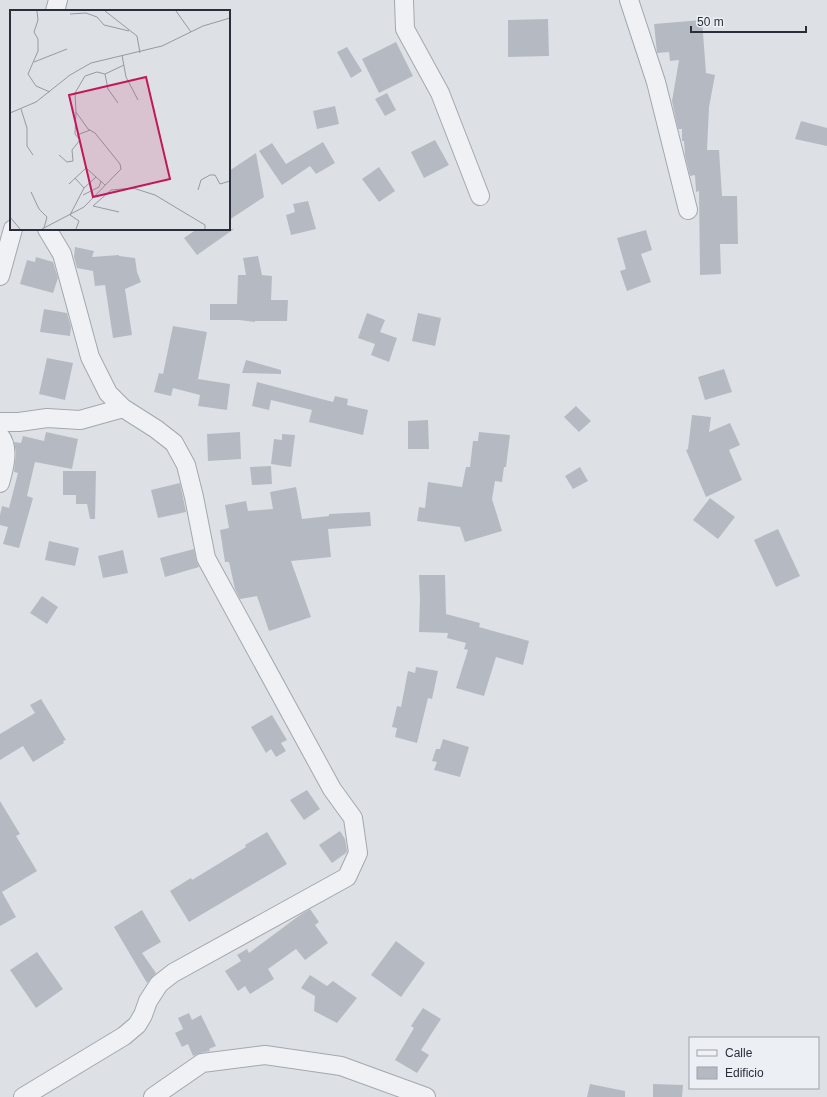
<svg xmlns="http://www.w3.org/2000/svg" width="827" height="1097" viewBox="0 0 827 1097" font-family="Arial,sans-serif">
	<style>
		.building { fill: #b5bac2 }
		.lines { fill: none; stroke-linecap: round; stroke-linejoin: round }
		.minor-casing { stroke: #a3a8af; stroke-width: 20 }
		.minor { stroke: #f0f1f4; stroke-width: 18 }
		.inset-road { fill: none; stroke: #959aa2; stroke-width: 1 }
		.view { fill: #c2185b; fill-opacity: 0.15; stroke: #c2185b; stroke-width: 2 }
		.inset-edge { fill: none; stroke: #282f3b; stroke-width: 2 }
	</style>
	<rect width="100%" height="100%" fill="#dde1e6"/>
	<!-- building -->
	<path class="building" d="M 548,19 L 549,56 L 508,57 L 508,20 Z
		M 702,20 L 706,73 L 715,75 L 709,107 L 707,150 L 719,150 L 722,196 L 737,196 L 738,244 L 720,244 L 721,274 L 700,275 L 699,191 L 696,192 L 695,175 L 690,176 L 685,155 L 684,141 L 682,141 L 682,129 L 678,129 L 672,101 L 679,60 L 670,61 L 669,52 L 657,53 L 654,24 Z
		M 396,42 L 413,76 L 379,93 L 362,59 Z
		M 347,47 L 362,71 L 351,78 L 337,52 Z
		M 387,93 L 396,110 L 385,116 L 375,99 Z
		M 335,106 L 339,124 L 317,129 L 313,111 Z
		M 801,121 L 827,128 L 827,146 L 795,139 Z
		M 435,140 L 449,165 L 424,178 L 411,152 Z
		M 323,142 L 335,163 L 316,174 L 310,166 L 282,185 L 259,151 L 272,143 L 286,164 Z
		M 256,153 L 264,197 L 229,220 L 229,171 Z
		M 379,167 L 395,191 L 379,202 L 362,179 Z
		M 308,201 L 316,229 L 291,235 L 286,215 L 295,212 L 293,204 Z
		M 197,229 L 234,229 L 197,255 L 184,238 Z
		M 646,230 L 652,250 L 641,254 L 651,282 L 627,291 L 620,271 L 626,269 L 617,238 Z
		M 75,247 L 94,251 L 92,257 L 119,255 L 119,256 L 135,258 L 137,272 L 141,282 L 125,289 L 132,335 L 113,338 L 105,285 L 95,286 L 93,271 L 77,268 L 74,257 Z
		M 258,256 L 262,275 L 272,276 L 271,300 L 288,300 L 287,321 L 255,321 L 255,322 L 239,320 L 210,320 L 210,304 L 237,304 L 238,275 L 246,275 L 243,258 Z
		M 36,257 L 53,262 L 58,278 L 53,293 L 20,284 L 27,260 L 35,262 Z
		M 44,309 L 67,313 L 71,327 L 70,336 L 40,332 Z
		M 367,313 L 385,320 L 380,332 L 397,338 L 389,362 L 371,355 L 375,344 L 358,338 Z
		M 418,313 L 441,318 L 435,346 L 412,341 Z
		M 173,326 L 207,332 L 198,379 L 230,384 L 227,410 L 198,406 L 200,395 L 173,388 L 171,396 L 154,392 L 159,373 L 163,374 Z
		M 47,358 L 73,363 L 65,400 L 39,394 Z
		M 246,360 L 281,370 L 281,374 L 242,373 Z
		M 724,369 L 732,392 L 705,400 L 698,377 Z
		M 257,382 L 333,402 L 335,396 L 348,399 L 347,405 L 368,410 L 363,435 L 309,422 L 312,410 L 271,400 L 269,410 L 252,406 Z
		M 576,406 L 591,421 L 579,432 L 564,417 Z
		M 692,415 L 711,417 L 709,432 L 730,423 L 740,445 L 729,450 L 742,480 L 706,497 L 686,450 L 688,449 Z
		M 428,420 L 429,449 L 408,449 L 408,421 Z
		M 46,432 L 78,439 L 72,469 L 35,462 L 27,496 L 33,498 L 19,548 L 3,544 L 8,527 L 0,525 L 0,515 L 2,506 L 9,508 L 18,473 L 14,472 L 16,453 L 14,442 L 21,443 L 23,436 L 44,441 Z
		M 240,432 L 241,459 L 208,461 L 207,434 Z
		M 479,432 L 510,435 L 506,467 L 504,467 L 502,482 L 495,481 L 492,499 L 502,531 L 465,542 L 460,527 L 417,521 L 419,507 L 425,508 L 428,482 L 462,487 L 466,467 L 470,467 L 473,441 L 478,441 Z
		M 282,434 L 295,435 L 291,467 L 271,464 L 274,439 L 282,440 Z
		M 271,466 L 272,484 L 252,485 L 250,467 Z
		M 580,467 L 588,481 L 573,489 L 565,476 Z
		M 63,471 L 96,471 L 95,519 L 90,519 L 87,504 L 76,504 L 76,495 L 63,495 Z
		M 180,483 L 186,512 L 158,518 L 151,490 Z
		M 296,487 L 302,519 L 329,516 L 329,514 L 370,512 L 371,526 L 328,529 L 331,557 L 291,561 L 311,617 L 269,631 L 257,596 L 240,599 L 235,589 L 229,562 L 225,562 L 220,530 L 229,528 L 225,505 L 246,501 L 248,511 L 273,509 L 270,492 Z
		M 710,498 L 735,517 L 718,539 L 693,520 Z
		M 778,529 L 800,576 L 776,587 L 754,540 Z
		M 49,541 L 79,548 L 75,566 L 45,560 Z
		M 194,549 L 196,560 L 199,567 L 165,577 L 160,558 Z
		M 123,550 L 128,573 L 103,578 L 98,556 Z
		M 419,575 L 445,575 L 446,614 L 480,623 L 479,627 L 529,641 L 523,665 L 496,657 L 484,696 L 456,688 L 468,650 L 464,649 L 466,643 L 447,638 L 448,633 L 419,632 L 420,599 Z
		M 42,596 L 58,607 L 47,624 L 30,613 Z
		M 416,667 L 438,671 L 432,699 L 428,698 L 417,743 L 395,737 L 397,728 L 392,727 L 397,706 L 401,707 L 408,671 L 415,673 Z
		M 41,699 L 66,740 L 63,741 L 64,743 L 33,762 L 23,746 L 0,760 L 0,734 L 35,713 L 30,705 Z
		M 272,715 L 287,740 L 281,743 L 286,751 L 276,757 L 271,749 L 266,753 L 251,727 Z
		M 443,739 L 469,747 L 460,777 L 434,770 L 437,762 L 432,761 L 436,749 L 440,749 Z
		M 307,790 L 320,809 L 304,820 L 290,800 Z
		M 0,801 L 20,834 L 16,836 L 37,871 L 2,892 L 16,917 L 0,926 Z
		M 340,831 L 345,839 L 347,851 L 346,853 L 332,863 L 319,845 Z
		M 267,832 L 287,864 L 189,922 L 170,891 L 191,878 L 192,880 L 246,847 L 245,845 Z
		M 310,909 L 319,922 L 315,925 L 328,943 L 305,960 L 296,949 L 268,969 L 274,979 L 250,994 L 245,986 L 238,991 L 225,971 L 241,961 L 237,955 L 247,949 L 249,953 L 300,915 Z
		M 142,910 L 161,942 L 142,953 L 156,973 L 147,983 L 114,927 Z
		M 396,941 L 425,963 L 401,997 L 371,975 Z
		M 37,952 L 63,989 L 36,1008 L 10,970 Z
		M 310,975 L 327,986 L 333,981 L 357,998 L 337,1023 L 314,1011 L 315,996 L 301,988 Z
		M 423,1008 L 441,1019 L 421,1050 L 429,1055 L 417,1073 L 395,1060 L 414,1028 L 411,1026 Z
		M 189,1013 L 192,1020 L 201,1015 L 216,1046 L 209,1049 L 210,1051 L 200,1053 L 193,1056 L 188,1044 L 182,1047 L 175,1033 L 183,1029 L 178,1018 Z
		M 590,1084 L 625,1091 L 625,1097 L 587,1097 Z
		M 653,1084 L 683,1085 L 682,1097 L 653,1097 Z"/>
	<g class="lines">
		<!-- minor casing -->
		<g class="minor-casing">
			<path id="minor" d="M 404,0 L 405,29 L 440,93 L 480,196
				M 629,0 L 656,82 L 688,210
				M 55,11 L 58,0
				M 0,276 L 13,229
				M 0,422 L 19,422 L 47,418 L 80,420 L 123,408
				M 0,436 C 10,448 4,469 0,483
				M 23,1097 L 124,1036 L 137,1025 L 143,1015 L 148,1001 L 159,984 L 173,973 L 347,877 L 358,853 L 353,818 L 332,789 L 206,558 L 194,497 L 186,465 L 174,443 L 156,429 L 123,408 L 108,393 L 90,357 L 62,254 L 47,229
				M 153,1097 L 202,1063 L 265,1055 L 341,1066 L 426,1097"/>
		</g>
		<!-- minor -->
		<use href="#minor" class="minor"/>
	</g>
	<!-- overview -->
	<g transform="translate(10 10)">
		<rect width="220" height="220" fill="#dde1e6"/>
		<path class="inset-road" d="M 27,1 L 28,10 L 24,22 L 28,29 L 28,41 L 18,64 L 26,76 L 40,82M 95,1 L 127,26 L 130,43M 166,1 L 181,22M 60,4 L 76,3 L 87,7 L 94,15 L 119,21M 112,45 L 116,67 L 128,90M 24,52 L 57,39M 95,64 L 98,79 L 108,93M 11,99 L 17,118 L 17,136 L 23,145M 0,103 L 26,92 L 60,65 L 81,53 L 152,36 L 193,16 L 220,8M 67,125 L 80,120M 49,145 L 57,152 L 63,151 L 62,140 L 70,130 L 65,124 L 66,102M 65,168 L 74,178M 59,174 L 76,158 L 95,175M 188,180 L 191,170 L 200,165 L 205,165 L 210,174 L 220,171M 21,182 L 29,199 L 37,207 L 34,218M 73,185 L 89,177 L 91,171M 83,196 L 101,180 L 123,178 L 145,185 L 195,215 L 195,219M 83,196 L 109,202M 0,207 L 10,219M 32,219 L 74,197 L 111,159 L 110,154 L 85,123 L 78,119 L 66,102 L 65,83 L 75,66 L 87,62 L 95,64 L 114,55M 66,219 L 69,211 L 60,205 L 74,178 L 86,167"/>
		<path class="view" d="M 136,67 L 160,169 L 83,187 L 59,85 Z"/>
		<rect width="220" height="220" class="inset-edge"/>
	</g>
	<!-- legend -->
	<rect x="689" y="1037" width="130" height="52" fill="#eceff4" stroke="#9ea2aa"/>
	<rect x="697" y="1050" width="20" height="6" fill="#f0f1f4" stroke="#9ea2aa"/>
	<text x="725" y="1057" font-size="12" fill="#282f3b">Calle</text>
	<rect x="697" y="1067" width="20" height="12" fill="#b5bac2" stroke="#9ea2aa"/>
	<text x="725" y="1077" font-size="12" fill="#282f3b">Edificio</text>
	<!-- scale -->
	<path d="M691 26v6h115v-6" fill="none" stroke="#282f3b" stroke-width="2"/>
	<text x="697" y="26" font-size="12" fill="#282f3b" stroke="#eceff4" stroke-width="3" paint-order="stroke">50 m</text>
</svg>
